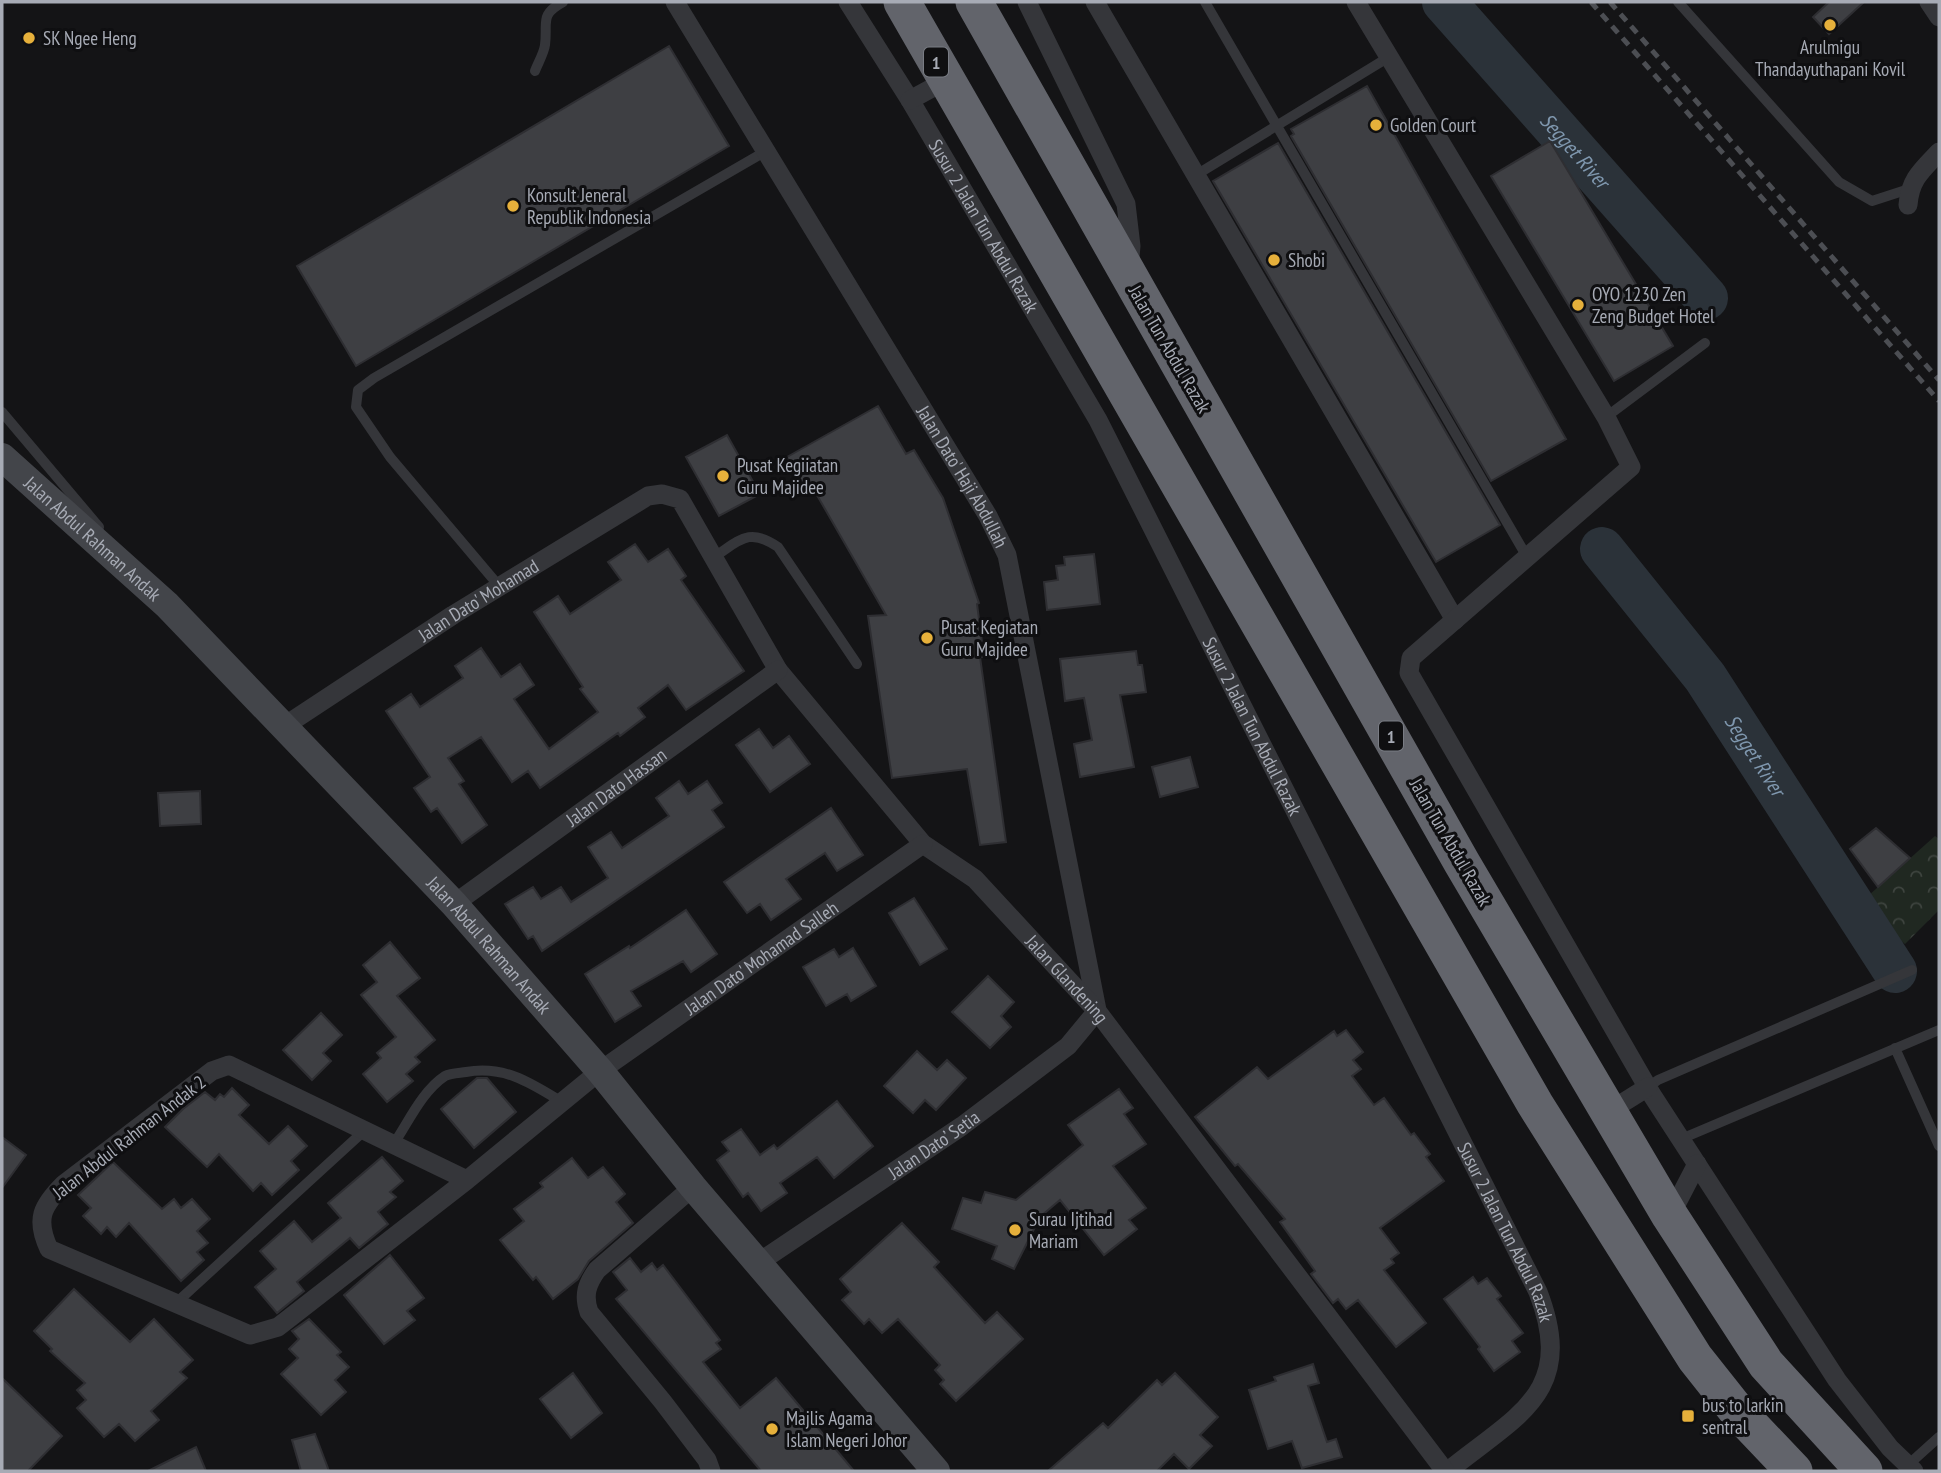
<svg xmlns="http://www.w3.org/2000/svg" width="1941" height="1473" viewBox="0 0 1941 1473" font-family="'PT Sans Narrow',sans-serif">
	<style>
		.forest { fill: url(#forest-crowns) }
		.lines { fill: none; stroke-linecap: round; stroke-linejoin: round }
		.river { stroke: #2b3239; stroke-width: 44 }
		.building { fill: #3e3f43; stroke: #2e2e32; stroke-width: 2 }
		.lane { stroke: #35363a; stroke-width: 10 }
		.street { stroke: #35363a; stroke-width: 19 }
		.secondary { stroke: #43454a; stroke-width: 28 }
		.highway { stroke: #62646b; stroke-width: 37 }
		.rail { stroke: #4c4e53; stroke-width: 5; stroke-dasharray: 9 7; stroke-linecap: butt }
		.poi-dot { fill: #e6b03b; stroke: #0f0f11; stroke-width: 2.5 }
		.labels { text-anchor: middle; dominant-baseline: central; stroke-width: 6; stroke-linejoin: round; paint-order: stroke }
		.shield { fill: #0f0f11; stroke: #797c84; stroke-width: 2 }
		.shield-label { font-size: 18px; font-weight: bold; fill: #a7abb5 }
		.poi-label { font-size: 19px; fill: #a7abb5; stroke: #0f0f11; text-anchor: start }
		.street-label { font-size: 19px; fill: #a7abb5; stroke: #0f0f11 }
		.water-label { font-size: 21px; font-style: italic; fill: #7f97ae; stroke: #0f0f11 }
	</style>
	<defs>
		<pattern id="forest-crowns" width="20" height="18" patternUnits="userSpaceOnUse" patternTransform="scale(1.75)"><rect width="20" height="18" fill="#202821"/><path d="M2 6a3 3 0 1 1 6 0M12 15a3 3 0 1 1 6 0" fill="none" stroke="#3e443f"/></pattern>
	</defs>
	<rect width="100%" height="100%" fill="#141416"/>
	<!-- forest -->
	<path class="forest" d="M 1935,836 L 1939,839 L 1939,910 L 1905,944 L 1858,905 Z"/>
	<g class="lines">
		<!-- river -->
		<g class="river">
			<path id="s1" d="M 1444,2 L 1706,298"/>
			<path id="s2" d="M 1602,549 L 1705,677 L 1895,971"/>
		</g>
	</g>
	<!-- building -->
	<path class="building" d="M 1829,2 L 1864,2 L 1829,34 L 1813,17 Z
		M 669,46 L 729,146 L 356,366 L 297,266 Z
		M 1367,86 L 1566,439 L 1491,481 L 1291,136 L 1294,134 L 1291,129 Z
		M 1550,141 L 1673,346 L 1614,381 L 1491,176 Z
		M 1278,143 L 1500,525 L 1436,562 L 1213,181 Z
		M 878,406 L 906,454 L 914,450 L 943,498 L 979,603 L 977,604 L 984,657 L 980,657 L 1006,842 L 980,845 L 967,769 L 892,778 L 868,616 L 886,615 L 810,483 L 804,486 L 787,457 Z
		M 727,435 L 760,494 L 719,516 L 686,457 Z
		M 635,544 L 648,562 L 668,549 L 686,576 L 681,580 L 744,671 L 686,710 L 668,685 L 638,708 L 645,717 L 620,736 L 618,733 L 540,788 L 528,771 L 512,782 L 481,737 L 448,758 L 464,781 L 459,784 L 487,825 L 462,843 L 437,808 L 431,812 L 414,788 L 430,777 L 386,711 L 411,694 L 420,707 L 463,678 L 455,666 L 481,648 L 501,677 L 520,664 L 534,685 L 514,699 L 549,749 L 598,712 L 580,689 L 583,687 L 534,612 L 558,596 L 570,614 L 621,580 L 608,562 Z
		M 1094,554 L 1100,604 L 1047,610 L 1044,582 L 1058,580 L 1056,566 L 1065,565 L 1064,557 Z
		M 1136,651 L 1138,665 L 1142,665 L 1146,692 L 1120,695 L 1134,767 L 1080,777 L 1074,744 L 1092,740 L 1084,698 L 1065,701 L 1060,659 Z
		M 759,729 L 773,748 L 789,736 L 810,764 L 770,792 L 736,745 Z
		M 1190,757 L 1198,787 L 1160,797 L 1152,767 Z
		M 679,781 L 688,794 L 707,781 L 722,803 L 712,810 L 724,827 L 542,951 L 533,936 L 528,939 L 505,904 L 533,887 L 541,899 L 561,887 L 571,902 L 608,878 L 588,847 L 611,832 L 622,848 L 669,816 L 656,798 Z
		M 200,791 L 201,824 L 160,826 L 158,793 Z
		M 831,808 L 863,855 L 837,871 L 825,853 L 786,879 L 801,899 L 771,920 L 760,904 L 747,913 L 724,882 Z
		M 1876,828 L 1910,858 L 1878,887 L 1850,849 Z
		M 914,898 L 947,949 L 920,965 L 889,913 Z
		M 686,910 L 717,954 L 691,972 L 683,961 L 631,991 L 641,1006 L 615,1022 L 585,974 L 629,946 L 630,948 Z
		M 390,942 L 420,978 L 397,996 L 435,1040 L 415,1057 L 420,1062 L 406,1074 L 413,1081 L 387,1102 L 363,1074 L 381,1058 L 377,1053 L 396,1037 L 361,995 L 377,982 L 363,965 Z
		M 853,948 L 876,986 L 851,1001 L 847,994 L 826,1006 L 803,967 L 834,949 L 839,957 Z
		M 988,976 L 1014,1002 L 1001,1016 L 1011,1027 L 990,1048 L 952,1012 Z
		M 321,1013 L 342,1035 L 323,1053 L 331,1061 L 312,1080 L 283,1050 Z
		M 1346,1030 L 1363,1052 L 1353,1060 L 1361,1069 L 1352,1076 L 1374,1105 L 1384,1098 L 1411,1135 L 1414,1133 L 1430,1154 L 1426,1157 L 1444,1181 L 1380,1228 L 1399,1253 L 1391,1259 L 1394,1263 L 1384,1270 L 1426,1323 L 1396,1347 L 1358,1300 L 1346,1309 L 1338,1299 L 1333,1303 L 1311,1274 L 1315,1271 L 1280,1222 L 1285,1219 L 1238,1164 L 1235,1166 L 1195,1117 L 1257,1067 L 1268,1079 L 1334,1031 L 1337,1036 Z
		M 917,1051 L 937,1070 L 947,1060 L 966,1078 L 936,1110 L 925,1100 L 913,1113 L 884,1086 Z
		M 477,1078 L 487,1078 L 516,1112 L 474,1148 L 441,1109 Z
		M 232,1088 L 249,1105 L 239,1115 L 269,1144 L 288,1126 L 307,1146 L 291,1161 L 299,1170 L 272,1195 L 261,1183 L 253,1191 L 219,1154 L 207,1167 L 165,1127 L 183,1109 L 205,1092 L 215,1100 L 220,1094 L 224,1097 Z
		M 1119,1089 L 1133,1108 L 1124,1114 L 1146,1144 L 1113,1166 L 1146,1208 L 1129,1220 L 1137,1229 L 1104,1255 L 1060,1200 L 1040,1217 L 1014,1269 L 992,1259 L 997,1246 L 952,1229 L 963,1198 L 981,1203 L 985,1192 L 1016,1200 L 1083,1145 L 1068,1125 Z
		M 837,1101 L 873,1146 L 834,1178 L 817,1157 L 780,1183 L 787,1193 L 761,1211 L 748,1193 L 743,1197 L 717,1160 L 729,1151 L 722,1142 L 741,1129 L 760,1155 L 774,1145 L 777,1149 Z
		M 2,1137 L 26,1155 L 2,1188 Z
		M 382,1157 L 403,1181 L 390,1192 L 396,1197 L 378,1212 L 388,1224 L 359,1248 L 350,1238 L 297,1282 L 304,1291 L 277,1313 L 255,1287 L 276,1269 L 260,1251 L 294,1221 L 312,1242 L 341,1218 L 328,1203 Z
		M 572,1158 L 588,1178 L 603,1167 L 625,1194 L 616,1202 L 633,1223 L 589,1261 L 578,1279 L 553,1299 L 536,1277 L 533,1280 L 500,1240 L 524,1221 L 514,1209 L 543,1187 L 540,1183 Z
		M 113,1162 L 162,1209 L 174,1199 L 181,1208 L 192,1199 L 210,1219 L 197,1231 L 208,1243 L 197,1252 L 204,1260 L 181,1281 L 129,1223 L 116,1237 L 107,1227 L 101,1234 L 83,1216 L 91,1208 L 78,1195 Z
		M 902,1223 L 939,1262 L 934,1267 L 985,1323 L 997,1312 L 1023,1339 L 956,1401 L 940,1384 L 944,1380 L 935,1370 L 940,1365 L 898,1319 L 882,1333 L 869,1319 L 864,1324 L 842,1300 L 851,1292 L 840,1279 Z
		M 390,1255 L 424,1298 L 407,1311 L 415,1320 L 384,1344 L 344,1295 Z
		M 630,1258 L 641,1272 L 652,1263 L 657,1270 L 663,1265 L 720,1340 L 716,1343 L 721,1349 L 703,1362 L 740,1408 L 776,1378 L 854,1471 L 761,1471 L 616,1299 L 627,1290 L 613,1272 Z
		M 1473,1277 L 1478,1284 L 1487,1278 L 1501,1296 L 1497,1299 L 1523,1333 L 1512,1341 L 1520,1352 L 1494,1371 L 1478,1349 L 1480,1347 L 1444,1299 Z
		M 74,1289 L 130,1342 L 154,1319 L 193,1360 L 180,1372 L 187,1378 L 151,1411 L 159,1420 L 135,1441 L 119,1424 L 104,1437 L 77,1408 L 86,1400 L 77,1390 L 85,1383 L 50,1351 L 52,1349 L 34,1331 Z
		M 309,1319 L 341,1352 L 337,1355 L 349,1367 L 335,1380 L 346,1392 L 321,1415 L 281,1374 L 298,1358 L 289,1349 L 299,1339 L 292,1331 Z
		M 1313,1364 L 1319,1383 L 1308,1386 L 1327,1442 L 1336,1439 L 1342,1457 L 1302,1468 L 1292,1441 L 1268,1449 L 1249,1390 L 1276,1381 L 1274,1377 Z
		M 573,1373 L 602,1413 L 571,1438 L 540,1399 Z
		M 1175,1373 L 1218,1417 L 1200,1435 L 1212,1446 L 1189,1469 L 1174,1454 L 1157,1471 L 1048,1471 L 1103,1423 L 1108,1428 L 1157,1380 L 1162,1385 Z
		M 2,1378 L 62,1436 L 28,1471 L 2,1471 Z
		M 315,1434 L 329,1471 L 301,1471 L 292,1440 Z
		M 196,1447 L 206,1471 L 148,1471 Z"/>
	<g class="lines">
		<!-- lane -->
		<path class="lane" d="M 1205,2 L 1527,557
			M 1678,2 L 1839,182 L 1872,201 L 1909,189
			M 535,71 C 538,63 544,53 545,45 C 548,22 539,15 563,2
			M 1196,175 L 1389,57
			M 2,412 L 99,527
			M 1606,417 L 1705,343
			M 714,557 C 740,540 749,527 778,547 L 857,664
			M 499,586 L 390,457 L 356,407 L 358,390 L 374,378 L 766,151
			M 1895,1048 L 1939,1146
			M 1648,1087 L 1658,1080 L 1912,970
			M 1681,1139 L 1939,1030
			M 393,1145 C 408,1123 422,1091 445,1076 C 451,1073 460,1073 466,1072 C 504,1065 531,1083 562,1102
			M 176,1303 L 364,1131
			M 1908,1465 L 1939,1437"/>
		<!-- street -->
		<g class="street">
			<path id="s3" d="M 675,2 L 988,516 L 1007,555 L 1097,1010"/>
			<path id="s4" d="M 848,2 L 910,100 L 1098,420 L 1538,1292 C 1577,1393 1517,1415 1448,1471"/>
			<path d="M 1027,2 L 1126,204 L 1131,246 L 1129,268"/>
			<path d="M 1095,2 L 1455,620"/>
			<path d="M 1356,2 L 1606,417 L 1631,467 L 1411,658 L 1409,673 L 1652,1095 L 1837,1380 L 1890,1448 L 1914,1471"/>
			<path d="M 1929,2 L 1939,17"/>
			<path d="M 910,100 L 932,88"/>
			<path d="M 1908,205 C 1910,179 1922,170 1939,152"/>
			<path id="s5" d="M 283,727 L 453,615 L 648,496 L 662,494 L 680,499 L 778,670 L 923,844 L 975,879 L 1097,1011 L 1445,1471"/>
			<path id="s6" d="M 454,904 L 778,670"/>
			<path d="M 1608,1112 L 1648,1087"/>
			<path id="s7" d="M 467,1180 L 229,1065 L 212,1071 L 64,1184 C 42,1206 35,1219 49,1249 L 250,1335 L 278,1327 L 467,1180 L 600,1071 L 923,844"/>
			<path d="M 693,1187 L 597,1270 C 587,1284 583,1295 589,1312 L 663,1402 L 707,1460 L 711,1471"/>
			<path d="M 1670,1216 L 1697,1164"/>
			<path id="s8" d="M 758,1263 L 962,1126 L 1068,1046 L 1097,1011"/>
		</g>
		<!-- secondary -->
		<path class="secondary" id="s9" d="M 2,457 L 167,605 L 454,904 L 600,1071 L 693,1187 L 936,1471"/>
		<!-- highway -->
		<path class="highway" d="M 902,2 L 1535,1104 L 1695,1358 L 1737,1411 L 1794,1471
			M 974,2 L 1462,863 L 1670,1216 L 1766,1364 L 1864,1471"/>
		<!-- rail -->
		<path class="rail" d="M 1591,2 L 1939,401
			M 1610,2 L 1939,380"/>
	</g>
	<!-- markers -->
	<g class="poi-dot">
		<circle cx="1830" cy="25" r="7"/>
		<circle cx="29" cy="38" r="7"/>
		<circle cx="1376" cy="125" r="7"/>
		<circle cx="513" cy="206" r="7"/>
		<circle cx="1274" cy="260" r="7"/>
		<circle cx="1578" cy="305" r="7"/>
		<circle cx="723" cy="476" r="7"/>
		<circle cx="927" cy="638" r="7"/>
		<circle cx="1015" cy="1230" r="7"/>
		<rect x="1681" y="1409" width="14" height="14" rx="3.5"/>
		<circle cx="772" cy="1429" r="7"/>
	</g>
	<g class="labels">
		<!-- shield labels -->
		<g class="shield">
			<rect x="924" y="47.5" width="24" height="29" rx="5"/>
			<rect x="1379" y="721.5" width="24" height="29" rx="5"/>
		</g>
		<g class="shield-label">
			<text x="936" y="62">1</text>
			<text x="1391" y="736">1</text>
		</g>
		<!-- poi labels -->
		<g class="poi-label">
			<text x="43" y="38">SK Ngee Heng</text>
			<text x="1830" y="47" text-anchor="middle">Arulmigu<tspan x="1830" dy="22">Thandayuthapani Kovil</tspan></text>
			<text x="1390" y="125">Golden Court</text>
			<text x="527" y="195">Konsult Jeneral<tspan x="527" dy="22">Republik Indonesia</tspan></text>
			<text x="1288" y="260">Shobi</text>
			<text x="1592" y="294">OYO 1230 Zen<tspan x="1592" dy="22">Zeng Budget Hotel</tspan></text>
			<text x="737" y="465">Pusat Kegiiatan<tspan x="737" dy="22">Guru Majidee</tspan></text>
			<text x="941" y="627">Pusat Kegiatan<tspan x="941" dy="22">Guru Majidee</tspan></text>
			<text x="1029" y="1219">Surau Ijtihad<tspan x="1029" dy="22">Mariam</tspan></text>
			<text x="1702" y="1405">bus to larkin<tspan x="1702" dy="22">sentral</tspan></text>
			<text x="786" y="1418">Majlis Agama<tspan x="786" dy="22">Islam Negeri Johor</tspan></text>
		</g>
		<!-- street labels -->
		<g class="street-label">
			<text stroke="none"><textPath href="#s4" startOffset="262">Susur 2 Jalan Tun Abdul Razak</textPath></text>
			<text transform="translate(1170 349) rotate(60)">Jalan Tun Abdul Razak</text>
			<text stroke="none"><textPath href="#s3" startOffset="555">Jalan Dato' Haji Abdullah</textPath></text>
			<text stroke="none"><textPath href="#s9" startOffset="122">Jalan Abdul Rahman Andak</textPath></text>
			<text stroke="none"><textPath href="#s5" startOffset="233">Jalan Dato' Mohamad</textPath></text>
			<text stroke="none"><textPath href="#s4" startOffset="830">Susur 2 Jalan Tun Abdul Razak</textPath></text>
			<text stroke="none"><textPath href="#s6" startOffset="200">Jalan Dato Hassan</textPath></text>
			<text transform="translate(1451 842) rotate(60)">Jalan Tun Abdul Razak</text>
			<text stroke="none"><textPath href="#s9" startOffset="690">Jalan Abdul Rahman Andak</textPath></text>
			<text stroke="none"><textPath href="#s7" startOffset="1398">Jalan Dato' Mohamad Salleh</textPath></text>
			<text stroke="none"><textPath href="#s5" startOffset="1087">Jalan Glandening</textPath></text>
			<text transform="translate(129 1137) rotate(-38)">Jalan Abdul Rahman Andak 2</text>
			<text stroke="none"><textPath href="#s8" startOffset="212">Jalan Dato’ Setia</textPath></text>
			<text stroke="none"><textPath href="#s4" startOffset="1396">Susur 2 Jalan Tun Abdul Razak</textPath></text>
		</g>
		<!-- water labels -->
		<g class="water-label">
			<text stroke="none"><textPath href="#s1" startOffset="198">Segget River</textPath></text>
			<text stroke="none"><textPath href="#s2" startOffset="257">Segget River</textPath></text>
		</g>
	</g>
	<!-- border -->
	<rect width="1941" height="1473" fill="none" stroke="#a7abb5" stroke-width="7"/>
</svg>
